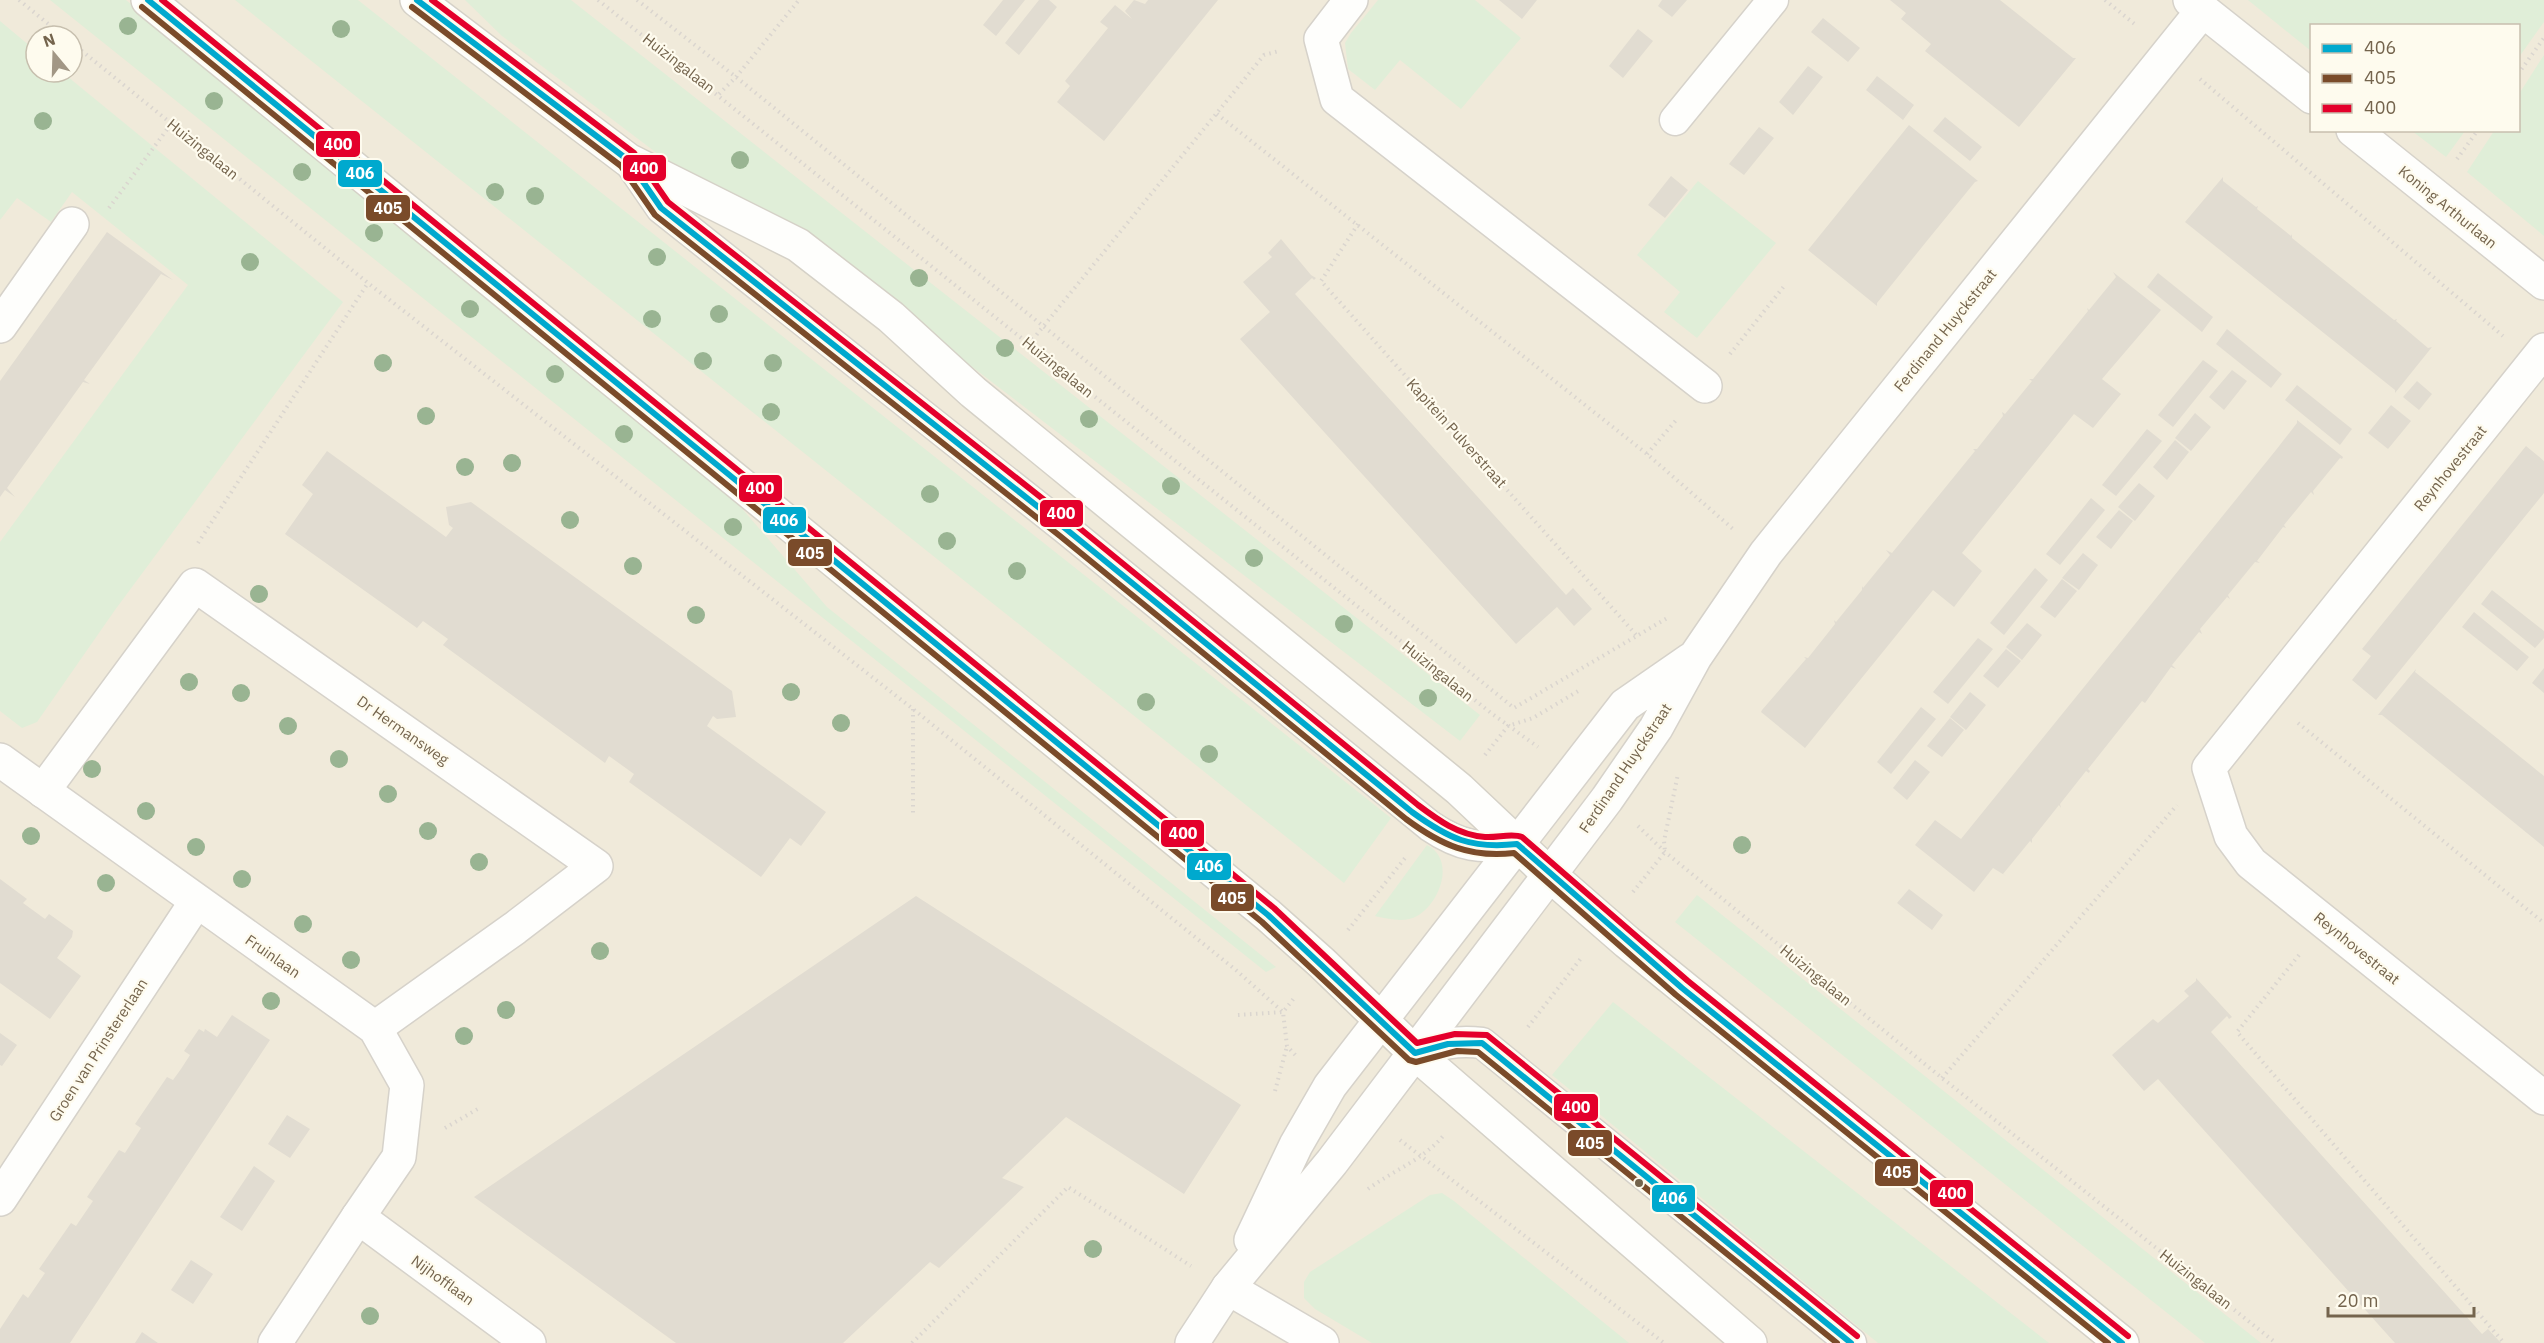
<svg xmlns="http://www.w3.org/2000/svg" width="2544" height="1343" viewBox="0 0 2544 1343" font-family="'IBM Plex Sans',sans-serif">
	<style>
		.residential { fill: #f0eada; fill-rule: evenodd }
		.green { fill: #e0eed8 }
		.building { fill: #e1dcd1 }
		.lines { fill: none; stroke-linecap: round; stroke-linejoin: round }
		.service-casing { stroke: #d6d2ca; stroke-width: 33 }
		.minor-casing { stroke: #d6d2ca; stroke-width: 36 }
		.tertiary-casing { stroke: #d6d2ca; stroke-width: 36 }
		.secondary-casing { stroke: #d5d1c7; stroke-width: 36 }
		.path { stroke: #dad5cf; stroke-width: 4; stroke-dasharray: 1.5 4.5; stroke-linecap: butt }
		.service { stroke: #fefefc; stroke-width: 30 }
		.minor { stroke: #fefefc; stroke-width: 33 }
		.tertiary { stroke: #fefefc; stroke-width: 33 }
		.secondary { stroke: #fefefc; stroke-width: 33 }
		.bus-1-casing { stroke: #fefbee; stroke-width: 10 }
		.bus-2-casing { stroke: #fefbee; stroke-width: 10 }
		.bus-3-casing { stroke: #fefbee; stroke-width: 10 }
		.bus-1 { stroke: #00a9ce; stroke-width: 6 }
		.bus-2 { stroke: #7a4b2a; stroke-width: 6 }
		.bus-3 { stroke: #e4002b; stroke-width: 6 }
		.tree { fill: #99b492 }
		.bus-dot { fill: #74644d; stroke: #fefbee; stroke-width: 2 }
		.labels { text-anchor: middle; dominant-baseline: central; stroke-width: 4.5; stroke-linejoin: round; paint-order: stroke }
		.street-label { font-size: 15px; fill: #74644d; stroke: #fefbee }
		.line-badge { stroke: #fefbee; stroke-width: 2 }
		.badge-label { font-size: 16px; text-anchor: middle; font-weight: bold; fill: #fff }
	</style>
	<rect width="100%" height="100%" fill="#f7f5ec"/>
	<!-- residential -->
	<path class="residential" d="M 0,0 L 2544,0 L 2544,1343 L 0,1343 ZM 2312,26 L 2518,26 L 2518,130 L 2312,130 ZM 36,36 L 72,36 L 72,72 L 36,72 Z"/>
	<!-- green -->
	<path class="green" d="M 50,0 L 126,0 L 706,467 L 827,607 L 1276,967 L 1266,972 Z
		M 235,0 L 358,0 L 1391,818 L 1344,883 Z
		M 465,0 L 571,0 L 1480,715 L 1460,741 L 804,238 L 658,154 L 502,36 Z
		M 1378,0 L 1475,0 L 1521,38 L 1461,109 L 1400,60 L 1375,90 L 1348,69 L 1345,43 L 1351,33 Z
		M 2248,0 L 2544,0 L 2544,22 L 2519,57 L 2518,26 L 2312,26 L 2311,51 Z
		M 0,21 L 36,51 L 36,72 L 62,72 L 343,302 L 115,610 L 37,722 L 22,728 L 0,711 L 0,542 L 188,285 L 72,192 L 51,222 L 17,198 L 0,220 Z
		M 2544,55 L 2544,236 L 2467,172 L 2494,131 L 2518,130 L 2519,94 Z
		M 2412,131 L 2465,131 L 2446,157 Z
		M 1698,181 L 1776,243 L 1697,338 L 1664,312 L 1680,292 L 1637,255 Z
		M 1427,845 C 1456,860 1440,903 1417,916 C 1406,923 1387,919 1375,916 Z
		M 1697,895 L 2261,1343 L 2205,1343 L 1675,922 Z
		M 1613,1002 L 2049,1343 L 1878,1343 L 1552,1075 Z
		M 1442,1193 L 1454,1201 L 1629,1343 L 1372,1343 L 1315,1309 L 1304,1298 L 1304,1282 L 1310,1272 L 1430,1195 Z"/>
	<!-- building -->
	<path class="building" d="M 1003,0 L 1025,0 L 996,36 L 983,25 Z
		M 1039,0 L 1049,0 L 1057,7 L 1019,55 L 1005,43 Z
		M 1134,0 L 1145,4 L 1148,0 L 1218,0 L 1104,141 L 1057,102 L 1070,86 L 1065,81 L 1108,28 L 1100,22 L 1115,5 L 1132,19 L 1125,11 Z
		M 1499,0 L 1537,0 L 1522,19 Z
		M 1662,0 L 1687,0 L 1672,17 L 1658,6 Z
		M 1890,0 L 2000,0 L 2073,58 L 2076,58 L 2019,127 L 1925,51 L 1931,44 L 1901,19 L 1906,13 Z
		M 1823,18 L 1860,48 L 1848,62 L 1811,32 Z
		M 1638,29 L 1653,41 L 1623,78 L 1609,66 Z
		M 1808,66 L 1823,77 L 1793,115 L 1779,102 Z
		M 1877,76 L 1914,105 L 1903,120 L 1866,90 Z
		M 1945,117 L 1982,147 L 1970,161 L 1933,131 Z
		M 1909,125 L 1978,181 L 1975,182 L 1926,242 L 1877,303 L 1877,306 L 1808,250 Z
		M 1759,127 L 1774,138 L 1744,175 L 1729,164 Z
		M 1671,176 L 1688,190 L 1665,218 L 1648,205 Z
		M 2223,177 L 2223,181 L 2256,207 L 2258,206 L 2257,209 L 2291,236 L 2292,234 L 2292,238 L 2394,320 L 2397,319 L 2396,321 L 2428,348 L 2432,347 L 2395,393 L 2395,390 L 2185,222 Z
		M 107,232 L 173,280 L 161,274 L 84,380 L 90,384 L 83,382 L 7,488 L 15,497 L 5,490 L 0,497 L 0,381 Z
		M 1281,239 L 1311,275 L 1316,278 L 1314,280 L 1312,278 L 1295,294 L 1566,595 L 1573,588 L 1592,609 L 1574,626 L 1557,607 L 1516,644 L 1240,339 L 1270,312 L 1243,282 L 1272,257 L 1268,253 Z
		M 2113,272 L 2161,310 L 2102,379 L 2121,394 L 2093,428 L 2074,414 L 1962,553 L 1982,571 L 1954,607 L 1933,590 L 1805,748 L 1761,712 L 1762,710 L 1806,659 L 1804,657 L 1808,658 L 1835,624 L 1834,620 L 1836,622 L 1862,590 L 1862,586 L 1863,588 L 1890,555 L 1886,550 L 1892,553 L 1975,451 L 1973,449 L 1977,449 L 2003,416 L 2002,412 L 2005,414 L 2032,381 L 2029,379 L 2033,379 L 2088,311 L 2087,308 L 2089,310 L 2116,277 Z
		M 2158,273 L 2213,317 L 2202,332 L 2147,287 Z
		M 2227,329 L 2282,374 L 2271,388 L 2216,344 Z
		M 2203,360 L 2218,371 L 2173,427 L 2158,415 Z
		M 2232,370 L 2247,381 L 2224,410 L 2209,397 Z
		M 2417,381 L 2432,394 L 2419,410 L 2403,397 Z
		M 2297,385 L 2352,429 L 2340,445 L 2285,400 Z
		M 2391,405 L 2411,421 L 2388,449 L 2368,433 Z
		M 2195,413 L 2211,427 L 2191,451 L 2175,438 Z
		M 2297,420 L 2343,457 L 2342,459 L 2340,458 L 2313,491 L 2314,495 L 2311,492 L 2284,525 L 2286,528 L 2283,527 L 2257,561 L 2260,563 L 2255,562 L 2228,595 L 2230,599 L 2227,597 L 2200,629 L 2202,634 L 2199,632 L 2172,665 L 2176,669 L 2171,667 L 2145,703 L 2142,701 L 2088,769 L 2090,771 L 2089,773 L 2086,771 L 2060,804 L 2061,808 L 2059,805 L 2032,839 L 2032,843 L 2030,841 L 2003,874 L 2006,876 L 1993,868 L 1974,892 L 1915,845 L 1935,820 L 1961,839 L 2276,450 L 2297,423 Z
		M 2147,429 L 2162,441 L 2116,496 L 2102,485 Z
		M 2175,440 L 2189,452 L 2167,480 L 2153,467 Z
		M 2526,446 L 2544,461 L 2544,493 L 2376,700 L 2352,680 L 2371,656 L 2362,649 Z
		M 327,451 L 446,537 L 453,528 L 449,525 L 446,507 L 471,502 L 732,691 L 736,717 L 717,719 L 713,716 L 707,726 L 826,812 L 801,846 L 790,838 L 761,877 L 629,782 L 634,774 L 609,756 L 605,763 L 443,645 L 448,639 L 423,621 L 417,628 L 285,534 L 313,494 L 302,485 Z
		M 2139,483 L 2155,496 L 2135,521 L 2118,507 Z
		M 2091,498 L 2105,510 L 2060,565 L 2046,554 Z
		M 2119,510 L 2133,521 L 2111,549 L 2096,537 Z
		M 2083,553 L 2098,565 L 2079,590 L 2062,578 Z
		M 2035,568 L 2048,580 L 2004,635 L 1990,623 Z
		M 2062,579 L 2077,591 L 2055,618 L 2040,607 Z
		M 2492,590 L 2544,631 L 2544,638 L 2535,648 L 2481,604 Z
		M 2474,612 L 2529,657 L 2517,671 L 2462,627 Z
		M 2027,623 L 2042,635 L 2022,660 L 2006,647 Z
		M 1978,638 L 1993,649 L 1948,704 L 1933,692 Z
		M 2006,649 L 2021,661 L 1998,688 L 1983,676 Z
		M 2544,668 L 2544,693 L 2532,683 Z
		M 2416,669 L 2415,672 L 2544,776 L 2544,847 L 2382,715 L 2378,715 Z
		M 1970,692 L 1986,705 L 1966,730 L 1950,717 Z
		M 1921,707 L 1936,719 L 1891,774 L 1877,762 Z
		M 1950,718 L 1964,730 L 1942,757 L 1927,746 Z
		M 1915,760 L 1930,772 L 1907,800 L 1893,788 Z
		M 0,879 L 27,899 L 23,903 L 45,919 L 49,914 L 73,931 L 72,937 L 57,958 L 81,976 L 50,1019 L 0,983 Z
		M 1909,889 L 1943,915 L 1932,930 L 1897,903 Z
		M 916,896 L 1241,1105 L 1184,1194 L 1066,1117 L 1002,1178 L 1024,1187 L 939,1268 L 930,1262 L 843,1343 L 676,1343 L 474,1197 Z
		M 2196,978 L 2232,1017 L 2229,1019 L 2227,1016 L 2211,1032 L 2482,1334 L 2488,1329 L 2501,1343 L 2395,1343 L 2158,1079 L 2144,1091 L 2112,1055 L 2153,1019 L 2158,1023 L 2189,996 L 2184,991 L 2196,981 Z
		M 232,1015 L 270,1040 L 70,1343 L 0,1343 L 0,1329 L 23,1294 L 28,1298 L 45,1273 L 39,1269 L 71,1223 L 76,1226 L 93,1201 L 87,1197 L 119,1150 L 125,1153 L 141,1128 L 135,1124 L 167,1077 L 173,1080 L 181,1069 L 190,1055 L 184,1051 L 199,1029 L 204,1032 L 205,1029 L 217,1037 Z
		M 0,1033 L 17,1045 L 2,1066 L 0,1065 Z
		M 287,1115 L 310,1129 L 290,1158 L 268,1144 Z
		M 254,1166 L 275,1181 L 242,1231 L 220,1217 Z
		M 191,1260 L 213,1274 L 193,1304 L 171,1290 Z
		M 142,1332 L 158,1343 L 135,1343 Z"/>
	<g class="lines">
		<!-- service casing -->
		<g class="service-casing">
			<path id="service" d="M 1675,120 L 1773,0
				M 628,160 L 661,208 L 1066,529 L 1430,826 C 1461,847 1480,849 1517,844
				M 1415,1053 C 1438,1044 1457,1040 1482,1043 L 1851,1343"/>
		</g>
		<!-- minor casing -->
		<g class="minor-casing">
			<path id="minor" d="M 1351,0 L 1321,39 L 1337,99 L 1705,386
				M 0,326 L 72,224
				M 2544,350 L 2209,768 L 2231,836 L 2251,863 L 2544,1098
				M 43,791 L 195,585 L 596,866 L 515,928 L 375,1028
				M 0,1199 L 196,902
				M 1228,1288 L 1322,1343
				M 275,1343 L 358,1217"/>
		</g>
		<!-- tertiary casing -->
		<g class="tertiary-casing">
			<path id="tertiary" d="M 2190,0 L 2312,97
				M 2353,130 L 2544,283
				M 0,760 L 375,1028 L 407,1085 L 399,1157 L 358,1217 L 529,1343
				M 1251,1240 L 1296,1145 L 1330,1086 L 1625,705 L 1690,660
				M 1192,1343 L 1228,1288 L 1332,1162 L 1607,799 L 1656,728 L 1695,657 L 1766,553 L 2203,10"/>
		</g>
		<!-- secondary casing -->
		<g class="secondary-casing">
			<path id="secondary" d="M 148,0 L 1268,915 L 1322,963 L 1415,1053 L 1750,1343
				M 417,0 L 628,160 L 798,245 L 891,317 L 973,392 L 1459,789 L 1550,875 L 1627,942 L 2122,1343"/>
		</g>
		<!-- path -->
		<path class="path" d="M 19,0 L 63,36
			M 598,0 L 1491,713 L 1538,747
			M 637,0 L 736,77 L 1514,708 L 1669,617
			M 2105,0 L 2137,26
			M 72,43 L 368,283 L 913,709 L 1237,971 L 1283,1012 L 1287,1046 L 1298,1058
			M 2518,74 L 2544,38
			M 2200,79 L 2503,336
			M 719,94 L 736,77 L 799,0
			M 1217,114 L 1647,454 L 1733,529
			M 2457,159 L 2478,130
			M 109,208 L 171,124
			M 1358,224 L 1321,281 L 1638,637
			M 1029,344 L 1264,55 L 1279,51
			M 1730,354 L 1785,285
			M 1647,454 L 1678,418
			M 198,543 L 368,283
			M 913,709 L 913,816
			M 2298,723 L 2544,923
			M 1485,755 L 1508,726 L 1533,718 L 1580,690
			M 1638,826 L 1665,852 L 1942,1078 L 2276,1343
			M 1633,892 L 1665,852 L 1664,841 L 1678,774
			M 1348,930 L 1405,858
			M 2299,955 L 2237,1032 L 2504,1343
			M 1238,1015 L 1283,1012 L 1295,997
			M 1528,1027 L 1582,957
			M 1942,1078 L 2177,805
			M 1275,1091 L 1287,1046
			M 445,1128 L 481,1107
			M 1400,1140 L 1664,1343
			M 1368,1189 C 1394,1170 1423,1160 1444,1135
			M 912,1343 L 1068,1187 L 1191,1266"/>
		<!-- service -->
		<use href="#service" class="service"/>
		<!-- minor -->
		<use href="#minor" class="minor"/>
		<!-- tertiary -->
		<use href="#tertiary" class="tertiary"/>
		<!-- secondary -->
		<use href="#secondary" class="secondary"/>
		<!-- bus-1 casing -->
		<g class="bus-1-casing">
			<path id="bus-1" d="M 148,0 L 1268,915 L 1415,1053 L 1448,1044 L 1482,1043 L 1851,1343
				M 417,0 L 628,160 L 661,208 L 1066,529 L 1412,812 C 1449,839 1471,849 1517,844 L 1682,988 L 2122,1343"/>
		</g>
		<!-- bus-2 casing -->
		<g class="bus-2-casing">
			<path id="bus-2" d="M 142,7 L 1262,922 L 1409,1060 L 1416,1062 L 1457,1051 L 1478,1052 L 1837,1343
				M 412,7 L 621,166 L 655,215 L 1060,536 L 1406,819 C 1441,845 1470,858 1514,853 L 1676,995 L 2108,1343"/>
		</g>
		<!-- bus-3 casing -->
		<g class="bus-3-casing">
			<path id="bus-3" d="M 162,0 L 1274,908 L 1417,1043 L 1455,1034 L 1487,1035 L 1857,1336
				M 432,0 L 634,153 L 668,202 L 1072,522 L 1418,805 C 1438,820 1458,835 1485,837 C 1497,838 1512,833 1522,837 L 1688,981 L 2128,1336"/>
		</g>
		<!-- bus-1 -->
		<use href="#bus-1" class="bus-1"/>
		<!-- bus-2 -->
		<use href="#bus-2" class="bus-2"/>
		<!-- bus-3 -->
		<use href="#bus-3" class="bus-3"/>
	</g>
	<!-- trees -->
	<g class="tree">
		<circle cx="128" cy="26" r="9"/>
		<circle cx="341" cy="29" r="9"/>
		<circle cx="214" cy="101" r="9"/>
		<circle cx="43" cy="121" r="9"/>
		<circle cx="740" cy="160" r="9"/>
		<circle cx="302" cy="172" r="9"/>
		<circle cx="495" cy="192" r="9"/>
		<circle cx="535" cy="196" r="9"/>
		<circle cx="374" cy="233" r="9"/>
		<circle cx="657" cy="257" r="9"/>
		<circle cx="250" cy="262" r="9"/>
		<circle cx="919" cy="278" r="9"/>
		<circle cx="470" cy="309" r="9"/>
		<circle cx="719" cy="314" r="9"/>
		<circle cx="652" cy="319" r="9"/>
		<circle cx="1005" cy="348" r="9"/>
		<circle cx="703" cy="361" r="9"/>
		<circle cx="383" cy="363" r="9"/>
		<circle cx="773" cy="363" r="9"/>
		<circle cx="555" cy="374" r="9"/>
		<circle cx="771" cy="412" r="9"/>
		<circle cx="426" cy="416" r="9"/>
		<circle cx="1089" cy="419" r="9"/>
		<circle cx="624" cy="434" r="9"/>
		<circle cx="512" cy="463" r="9"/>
		<circle cx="465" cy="467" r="9"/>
		<circle cx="1171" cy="486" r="9"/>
		<circle cx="930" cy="494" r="9"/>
		<circle cx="570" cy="520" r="9"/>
		<circle cx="733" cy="527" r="9"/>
		<circle cx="947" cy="541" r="9"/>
		<circle cx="1254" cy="558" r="9"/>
		<circle cx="633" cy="566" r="9"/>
		<circle cx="1017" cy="571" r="9"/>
		<circle cx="259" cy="594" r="9"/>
		<circle cx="696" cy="615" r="9"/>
		<circle cx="1344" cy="624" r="9"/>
		<circle cx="189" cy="682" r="9"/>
		<circle cx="791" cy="692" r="9"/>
		<circle cx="241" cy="693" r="9"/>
		<circle cx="1428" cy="698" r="9"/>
		<circle cx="1146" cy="702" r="9"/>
		<circle cx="841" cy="723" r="9"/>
		<circle cx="288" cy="726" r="9"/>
		<circle cx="1209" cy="754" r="9"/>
		<circle cx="339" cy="759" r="9"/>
		<circle cx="92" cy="769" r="9"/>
		<circle cx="388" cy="794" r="9"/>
		<circle cx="146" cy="811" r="9"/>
		<circle cx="428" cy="831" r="9"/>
		<circle cx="31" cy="836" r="9"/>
		<circle cx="1742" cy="845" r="9"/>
		<circle cx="196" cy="847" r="9"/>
		<circle cx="479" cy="862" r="9"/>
		<circle cx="242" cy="879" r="9"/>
		<circle cx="106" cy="883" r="9"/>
		<circle cx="303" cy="924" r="9"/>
		<circle cx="600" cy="951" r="9"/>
		<circle cx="351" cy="960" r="9"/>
		<circle cx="271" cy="1001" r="9"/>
		<circle cx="506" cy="1010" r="9"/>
		<circle cx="464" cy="1036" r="9"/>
		<circle cx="1093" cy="1249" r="9"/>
		<circle cx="370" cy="1316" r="9"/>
	</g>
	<!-- markers -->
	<circle class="bus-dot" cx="1639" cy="1183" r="5"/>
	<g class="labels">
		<!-- street labels -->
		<g class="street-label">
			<text transform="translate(679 63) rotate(38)">Huizingalaan</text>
			<text transform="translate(203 149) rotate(39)">Huizingalaan</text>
			<text transform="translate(2448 207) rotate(39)">Koning Arthurlaan</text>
			<text transform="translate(1945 330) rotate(-51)">Ferdinand Huyckstraat</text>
			<text transform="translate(1058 367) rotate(39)">Huizingalaan</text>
			<text transform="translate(1457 433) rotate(48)">Kapitein Pulverstraat</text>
			<text transform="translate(2450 468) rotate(-51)">Reynhovestraat</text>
			<text transform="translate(1438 671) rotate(39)">Huizingalaan</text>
			<text transform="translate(403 730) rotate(35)">Dr Hermansweg</text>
			<text transform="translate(1625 768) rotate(-56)">Ferdinand Huyckstraat</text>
			<text transform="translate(2357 948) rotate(39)">Reynhovestraat</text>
			<text transform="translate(273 956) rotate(35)">Fruinlaan</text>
			<text transform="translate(1816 975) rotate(39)">Huizingalaan</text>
			<text transform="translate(98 1050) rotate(-57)">Groen van Prinstererlaan</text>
			<text transform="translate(2196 1279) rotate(38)">Huizingalaan</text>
			<text transform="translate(443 1280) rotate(36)">Nijhofflaan</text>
		</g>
	</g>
	<g class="line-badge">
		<rect x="315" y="130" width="46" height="28" rx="6" fill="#e4002b"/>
		<rect x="622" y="154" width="45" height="28" rx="6" fill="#e4002b"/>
		<rect x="337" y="159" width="46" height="29" rx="6" fill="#00a9ce"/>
		<rect x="365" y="194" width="46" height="28" rx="6" fill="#7a4b2a"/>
		<rect x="738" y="474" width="45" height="29" rx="6" fill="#e4002b"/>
		<rect x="1039" y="499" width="45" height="29" rx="6" fill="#e4002b"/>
		<rect x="762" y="506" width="45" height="28" rx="6" fill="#00a9ce"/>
		<rect x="787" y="538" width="46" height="29" rx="6" fill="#7a4b2a"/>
		<rect x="1160" y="819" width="45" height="29" rx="6" fill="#e4002b"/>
		<rect x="1186" y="852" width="46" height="29" rx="6" fill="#00a9ce"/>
		<rect x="1210" y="883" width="45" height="29" rx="6" fill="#7a4b2a"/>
		<rect x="1553" y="1093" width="46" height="29" rx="6" fill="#e4002b"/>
		<rect x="1567" y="1129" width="46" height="28" rx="6" fill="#7a4b2a"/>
		<rect x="1874" y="1158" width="45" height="29" rx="6" fill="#7a4b2a"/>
		<rect x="1929" y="1179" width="45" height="29" rx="6" fill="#e4002b"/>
		<rect x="1651" y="1184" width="45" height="29" rx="6" fill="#00a9ce"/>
	</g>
	<g class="badge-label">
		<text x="338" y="150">400</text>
		<text x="644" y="174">400</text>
		<text x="360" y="179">406</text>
		<text x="388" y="214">405</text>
		<text x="760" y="494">400</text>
		<text x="1061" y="519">400</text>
		<text x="784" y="526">406</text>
		<text x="810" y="559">405</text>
		<text x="1183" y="839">400</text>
		<text x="1209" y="872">406</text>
		<text x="1232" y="904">405</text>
		<text x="1576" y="1113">400</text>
		<text x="1590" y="1149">405</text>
		<text x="1897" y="1178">405</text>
		<text x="1952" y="1199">400</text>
		<text x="1673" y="1204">406</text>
	</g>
	<!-- legend -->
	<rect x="2310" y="24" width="210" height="108" fill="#fefbee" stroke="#c7bfae" stroke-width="1.5"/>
	<rect x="2322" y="44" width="30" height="9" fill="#00a9ce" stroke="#c7bfae" stroke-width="1.5"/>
	<text x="2364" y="54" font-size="18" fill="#74644d">406</text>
	<rect x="2322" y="74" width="30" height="9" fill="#7a4b2a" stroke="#c7bfae" stroke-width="1.5"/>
	<text x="2364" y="84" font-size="18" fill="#74644d">405</text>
	<rect x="2322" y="104" width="30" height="9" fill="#e4002b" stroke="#c7bfae" stroke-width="1.5"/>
	<text x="2364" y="114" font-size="18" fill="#74644d">400</text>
	<!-- north arrow -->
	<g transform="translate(54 54) rotate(341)"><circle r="28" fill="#fefbee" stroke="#c7bfae" stroke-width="1.5"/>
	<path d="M0-4.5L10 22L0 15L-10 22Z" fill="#a29785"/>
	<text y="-9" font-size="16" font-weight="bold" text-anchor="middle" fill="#74644d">N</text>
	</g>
	<!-- scale -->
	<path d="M2328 1307v9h146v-9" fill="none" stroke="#74644d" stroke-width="3"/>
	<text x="2337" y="1307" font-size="18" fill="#74644d" stroke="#fefbee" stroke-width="4.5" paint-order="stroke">20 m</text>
</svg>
